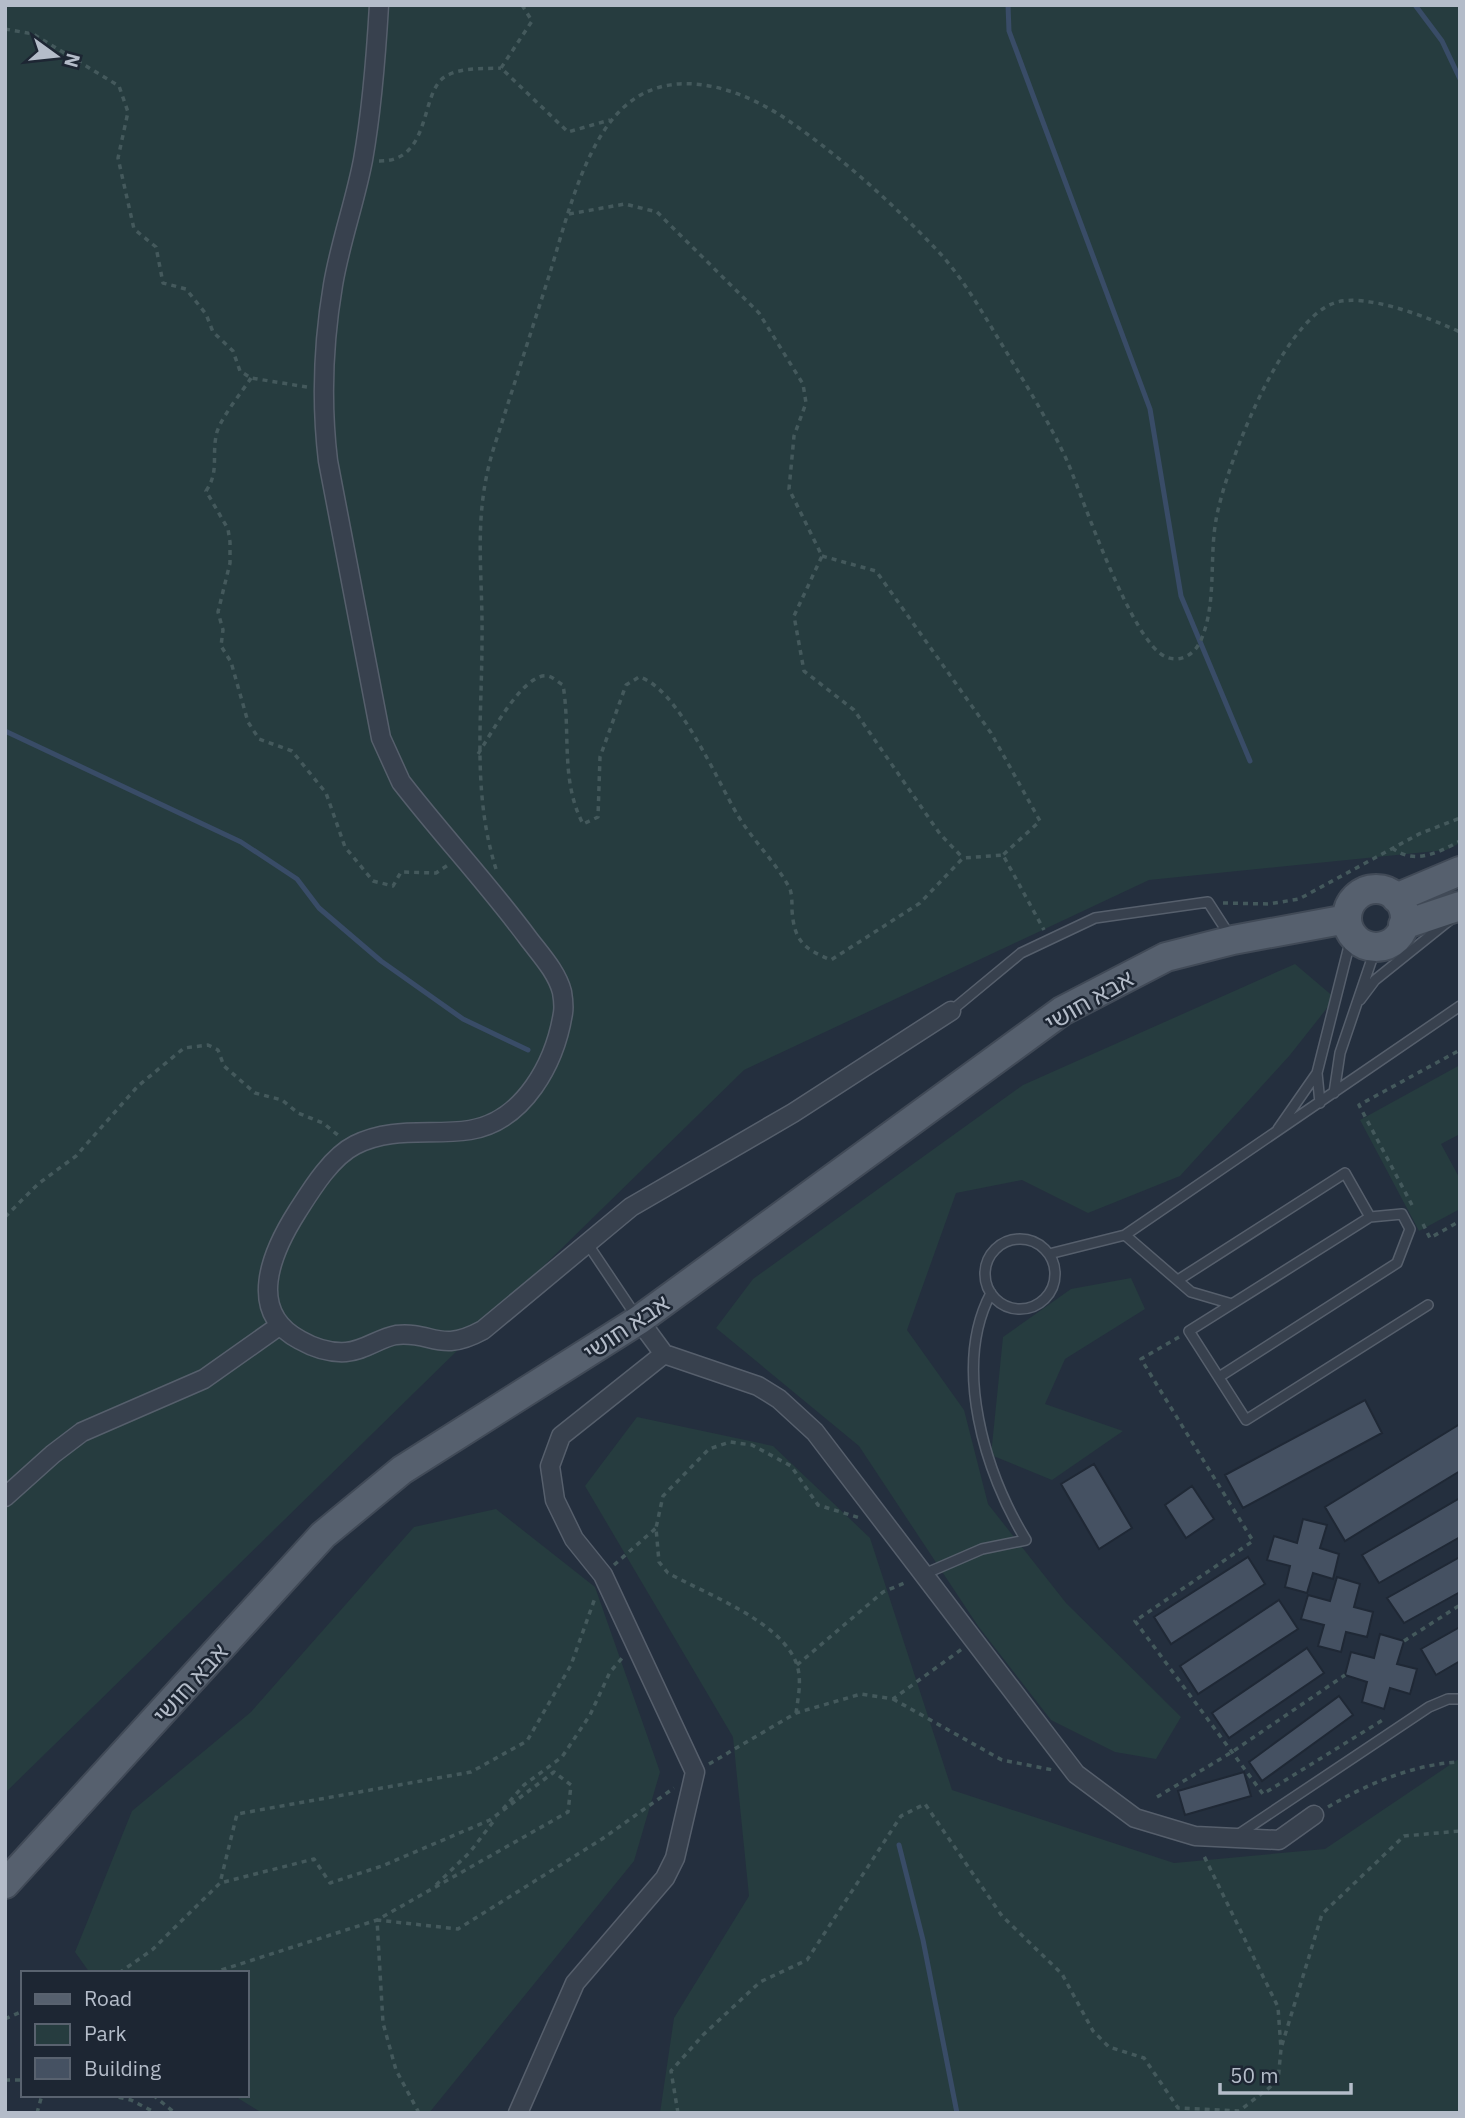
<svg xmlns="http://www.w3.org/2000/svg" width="1465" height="2118" viewBox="0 0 1465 2118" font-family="'IBM Plex Sans','Noto Sans Hebrew',sans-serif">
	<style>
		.green { fill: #263c3f }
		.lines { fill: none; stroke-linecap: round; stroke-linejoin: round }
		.stream { stroke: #394c67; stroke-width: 5 }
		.building { fill: #455162; stroke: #1f2835; stroke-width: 2 }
		.service-casing { stroke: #565f6c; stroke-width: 12 }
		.minor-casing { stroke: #565f6c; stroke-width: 21 }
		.primary-casing { stroke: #414a57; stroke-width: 32 }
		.path { stroke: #44595c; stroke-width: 3.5; stroke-dasharray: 5 5; stroke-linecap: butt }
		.service { stroke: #38414e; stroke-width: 9 }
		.minor { stroke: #38414e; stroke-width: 18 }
		.primary { stroke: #56606e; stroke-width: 28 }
		.labels { text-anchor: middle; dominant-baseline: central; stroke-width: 5; stroke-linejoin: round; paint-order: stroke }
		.street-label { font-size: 24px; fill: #b4bcc9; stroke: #1d2633 }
	</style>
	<rect width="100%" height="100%" fill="#242f3e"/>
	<!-- green -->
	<path class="green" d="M 5,5 L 1460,5 L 1460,843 L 1446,850 L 1149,880 L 744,1070 L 5,1793 Z
		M 1295,964 L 1335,998 L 1290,1055 L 1180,1176 L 1088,1213 L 1022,1180 L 956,1193 L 907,1330 L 964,1410 L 988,1504 L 1066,1603 L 1181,1717 L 1156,1759 L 1115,1752 L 1051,1720 L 978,1626 L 859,1446 L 716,1328 L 753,1279 L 1023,1085 Z
		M 1460,1065 L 1460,1134 L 1441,1144 L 1460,1179 L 1460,1209 L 1419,1231 L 1360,1120 Z
		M 1131,1278 L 1145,1309 L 1065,1359 L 1045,1404 L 1123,1431 L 1052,1480 L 991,1455 L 1003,1337 L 1071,1289 Z
		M 637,1417 L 773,1446 L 870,1538 L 952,1790 L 1174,1863 L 1325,1849 L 1460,1758 L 1460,2113 L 660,2113 L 674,2018 L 749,1896 L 733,1737 L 585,1486 Z
		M 496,1509 L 595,1587 L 660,1772 L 634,1861 L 429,2113 L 262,2113 L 233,2095 L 247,2095 L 247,1973 L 90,1973 L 75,1952 L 132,1811 L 251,1712 L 414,1527 Z"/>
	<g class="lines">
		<!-- stream -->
		<path class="stream" d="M 1008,5 L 1009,31 L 1150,409 L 1181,596 L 1250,761
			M 1415,5 L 1442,41 L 1460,79
			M 5,731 L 241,842 L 297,879 L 319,908 L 381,961 L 463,1019 L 528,1050
			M 899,1845 L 923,1940 L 957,2113"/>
	</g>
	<!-- building -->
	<path class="building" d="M 1365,1400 L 1382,1433 L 1243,1508 L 1225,1475 Z
		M 1460,1424 L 1460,1471 L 1345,1541 L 1325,1507 Z
		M 1094,1464 L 1132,1528 L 1099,1549 L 1061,1484 Z
		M 1192,1486 L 1214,1519 L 1186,1538 L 1165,1505 Z
		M 1460,1498 L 1460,1537 L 1379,1583 L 1362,1555 Z
		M 1303,1519 L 1327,1525 L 1320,1548 L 1339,1554 L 1333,1579 L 1313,1573 L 1307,1593 L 1285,1587 L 1290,1566 L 1267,1560 L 1274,1536 L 1297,1543 Z
		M 1248,1557 L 1265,1584 L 1171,1644 L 1154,1617 Z
		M 1460,1557 L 1460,1592 L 1404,1623 L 1387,1598 Z
		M 1337,1577 L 1360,1584 L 1354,1607 L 1373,1612 L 1367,1637 L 1346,1632 L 1341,1652 L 1318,1646 L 1324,1625 L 1301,1619 L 1308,1595 L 1330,1601 Z
		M 1279,1600 L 1298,1629 L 1198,1694 L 1180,1666 Z
		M 1460,1627 L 1460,1661 L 1436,1675 L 1421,1649 Z
		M 1380,1634 L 1404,1641 L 1397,1664 L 1417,1669 L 1410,1694 L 1390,1688 L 1384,1709 L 1362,1702 L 1367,1682 L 1345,1675 L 1351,1652 L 1374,1658 Z
		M 1307,1648 L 1324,1673 L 1229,1738 L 1212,1713 Z
		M 1339,1696 L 1353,1715 L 1262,1781 L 1249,1762 Z
		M 1244,1772 L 1251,1796 L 1185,1815 L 1178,1791 Z"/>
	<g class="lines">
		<!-- service casing -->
		<g class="service-casing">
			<path id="service" d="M 1360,1000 L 1375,980 L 1451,919
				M 951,1011 L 1021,953 L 1095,918 L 1208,902 L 1230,936
				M 1334,1093 L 1340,1053 L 1376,947
				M 1320,1103 L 1317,1073 L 1352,934
				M 1278,1129 L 1317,1073
				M 1125,1235 L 1191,1292 L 1232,1304 L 1189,1331 L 1246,1420 L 1428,1305
				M985 1274a35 35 0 1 1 70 0a35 35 0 1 1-70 0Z
				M 587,1243 L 636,1316
				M 1049,1254 L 1125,1235 L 1460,1006
				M 1178,1280 L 1345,1173 L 1370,1217
				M 1219,1377 L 1397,1263 L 1410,1229 L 1402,1214 L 1370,1217 L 1232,1304
				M 922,1575 L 982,1549 L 1026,1540 C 985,1473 952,1366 991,1293
				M 1236,1836 L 1429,1707 L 1448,1699 L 1460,1699"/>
		</g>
		<!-- minor casing -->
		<g class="minor-casing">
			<path id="minor" d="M 379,5 C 376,57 372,109 363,160 C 355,202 340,243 333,285 C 323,344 321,402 328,461 L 381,738 L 401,782 C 442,835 488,884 528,938 C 540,954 557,972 562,992 C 563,998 564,1007 563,1013 C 555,1063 524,1121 470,1130 C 431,1136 393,1126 355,1145 C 331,1157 311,1190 297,1212 C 271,1253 246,1312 300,1340 C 314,1348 330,1353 346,1352 C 364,1351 379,1338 396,1335 C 433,1331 439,1354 483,1330 L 631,1207 L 793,1113 L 951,1011
				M 639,1320 L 664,1354 L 758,1386 L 779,1399 L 815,1432 L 1076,1774 L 1135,1818 L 1195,1836 L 1279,1840 L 1314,1815
				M 5,1497 L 53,1454 L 82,1432 L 204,1379 L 279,1326
				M 518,2113 L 575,1983 L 665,1878 L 675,1858 L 695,1772 L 603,1575 L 574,1539 L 555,1500 L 550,1466 L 561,1436 L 664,1354"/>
		</g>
		<!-- primary casing -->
		<g class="primary-casing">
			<path id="primary" d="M1347 918a29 29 0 1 1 58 0a29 29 0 1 1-58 0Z
				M 1396,898 L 1460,871
				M 1403,925 L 1460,906
				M 5,1884 L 323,1535 L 402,1470 L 639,1320 L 1062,1011 L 1166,957 L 1233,940 L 1347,919"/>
		</g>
		<!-- path -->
		<path class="path" d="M 522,5 L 532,21 L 501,68 L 568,132 L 610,120
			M 5,29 L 33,34 L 119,86 L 128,112 L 118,158 L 134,229 L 156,247 L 163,283 L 186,289 L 206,314 L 213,332 L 233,351 L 240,371 L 251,378 L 307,387
			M 379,161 C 433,162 419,91 446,76 C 462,67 484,69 501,68
			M 569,214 L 625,204 L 657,212 L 759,313 L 803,384 L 806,403 L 794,436 L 789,489 L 822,556 L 794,616 L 804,671 L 854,710 L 940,834 L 963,858
			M 251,378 C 242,392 218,421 216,436 C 212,458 219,472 206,491 L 228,529 L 230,542 L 230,563 L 218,612 L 223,630 L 221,646 L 231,662 L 248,722 L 259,739 L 292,751 L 326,793 L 345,847 L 373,881 L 393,886 L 401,872 L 436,873 L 448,865
			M 822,556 L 876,571 L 991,733 L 1040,821 L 1003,855
			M 478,754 C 490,736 524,671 548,676 C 553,677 559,683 563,685 C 571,732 560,780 583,824 L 598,817 L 600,757 L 626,685 L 639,677 C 677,687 717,780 737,814 C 752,840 776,862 790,889 C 792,895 792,903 792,910 C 794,941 804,949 831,960 L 920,903 L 963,858 L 1003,855 L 1044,930
			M 1392,848 C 1415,865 1437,853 1460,841
			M 496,869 C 472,793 482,718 482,640 C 483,568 472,515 495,444 C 513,388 531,332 549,276 C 565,225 583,144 624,107 C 671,64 740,88 786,119 C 839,155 891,202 935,248 C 963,277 983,314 1004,348 C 1026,385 1050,423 1068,463 C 1084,501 1132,643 1166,657 C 1181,663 1195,654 1201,640 C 1217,603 1209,559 1216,520 C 1225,468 1281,322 1334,303 C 1365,292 1430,318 1460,332
			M 1223,903 L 1269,904 L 1299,899 L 1419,834 L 1460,818
			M 1412,1205 L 1359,1105 L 1460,1050
			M 5,1217 L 38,1184 L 76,1156 L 138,1086 L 184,1048 L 208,1045 L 218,1050 L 224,1066 L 255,1093 L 282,1100 L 298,1113 L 323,1123 L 339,1136
			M 1423,1224 L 1430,1238 L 1460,1221
			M 1179,1337 L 1141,1359 L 1253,1541 L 1135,1621 L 1263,1794 L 1386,1718
			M 614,1565 L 656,1528
			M 1404,1641 L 1460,1605
			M 797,1665 L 883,1592 L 907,1582
			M 893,1699 L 1002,1760 L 1053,1770
			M 796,1713 C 798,1698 802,1681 797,1665 C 783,1622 706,1594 668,1573 L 659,1562 L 656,1528 L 663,1496 L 709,1449 L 730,1442 L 752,1445 L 791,1466 L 818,1505 L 860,1518
			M 709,1764 L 796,1713 L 861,1694 L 893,1699 L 962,1649
			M 1157,1797 L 1232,1752 L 1345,1675
			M 1328,1807 C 1367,1784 1414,1764 1460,1762
			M 503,1809 L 524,1785 L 562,1757 L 590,1715 L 610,1672 L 624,1656
			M 436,1885 L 470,1852 L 496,1818
			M 119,1973 L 152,1950 L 220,1883 L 237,1814 L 471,1772 L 527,1741 L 571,1665 L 595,1598
			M 212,1973 L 377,1920 L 568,1812 L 571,1785 L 554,1772 L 490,1820 L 382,1866 L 330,1883 L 314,1859 L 220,1883
			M 5,2019 L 23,2011
			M 1282,2045 L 1322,1914 L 1404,1836 L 1460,1831
			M 5,2080 L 23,2080
			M 109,2095 L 131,2100 L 156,2113
			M 153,2095 L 175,2113
			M 37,2113 L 42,2095
			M 419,2113 L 396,2070 L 383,2023 L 377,1920 L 458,1929 L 602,1839 L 674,1788
			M 678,2113 L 671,2071 L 703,2035 L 760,1982 L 807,1960 L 901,1816 L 925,1804 L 1002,1916 L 1062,1974 L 1093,2031 L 1109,2047 L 1144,2058 L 1178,2108 L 1239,2111 L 1278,2081 L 1281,2049 L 1278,2007 L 1203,1854"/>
		<!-- service -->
		<use href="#service" class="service"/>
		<!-- minor -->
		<use href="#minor" class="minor"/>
		<!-- primary -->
		<use href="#primary" class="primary"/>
	</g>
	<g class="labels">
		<!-- street labels -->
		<g class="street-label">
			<text transform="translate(1089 1000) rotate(-30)">אבא חושי</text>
			<text transform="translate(626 1327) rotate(-34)">אבא חושי</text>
			<text transform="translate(190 1683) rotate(-48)">אבא חושי</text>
		</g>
	</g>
	<!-- border -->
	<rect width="1465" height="2118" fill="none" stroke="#b4bcc9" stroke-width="14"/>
	<!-- legend -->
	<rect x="21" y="1971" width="228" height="126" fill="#1d2633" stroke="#59626f" stroke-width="2"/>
	<rect x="35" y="1994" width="35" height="10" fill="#56606e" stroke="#59626f" stroke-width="2"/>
	<text x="84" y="2006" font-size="21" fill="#b4bcc9">Road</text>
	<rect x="35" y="2024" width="35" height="21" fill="#263c3f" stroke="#59626f" stroke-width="2"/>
	<text x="84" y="2041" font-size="21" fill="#b4bcc9">Park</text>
	<rect x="35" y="2058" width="35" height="21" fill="#455162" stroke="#59626f" stroke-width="2"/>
	<text x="84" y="2076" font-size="21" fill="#b4bcc9">Building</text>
	<!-- north arrow -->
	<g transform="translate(56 56) rotate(105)" stroke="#1d2633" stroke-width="5" paint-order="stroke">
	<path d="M0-5L12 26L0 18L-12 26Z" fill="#b4bcc9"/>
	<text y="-10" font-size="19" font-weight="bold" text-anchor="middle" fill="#b4bcc9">N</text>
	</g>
	<!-- scale -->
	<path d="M1220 2083v10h131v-10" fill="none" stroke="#b4bcc9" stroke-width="3.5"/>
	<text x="1230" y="2083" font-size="21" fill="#b4bcc9" stroke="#1d2633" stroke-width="5" paint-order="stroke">50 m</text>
</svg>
